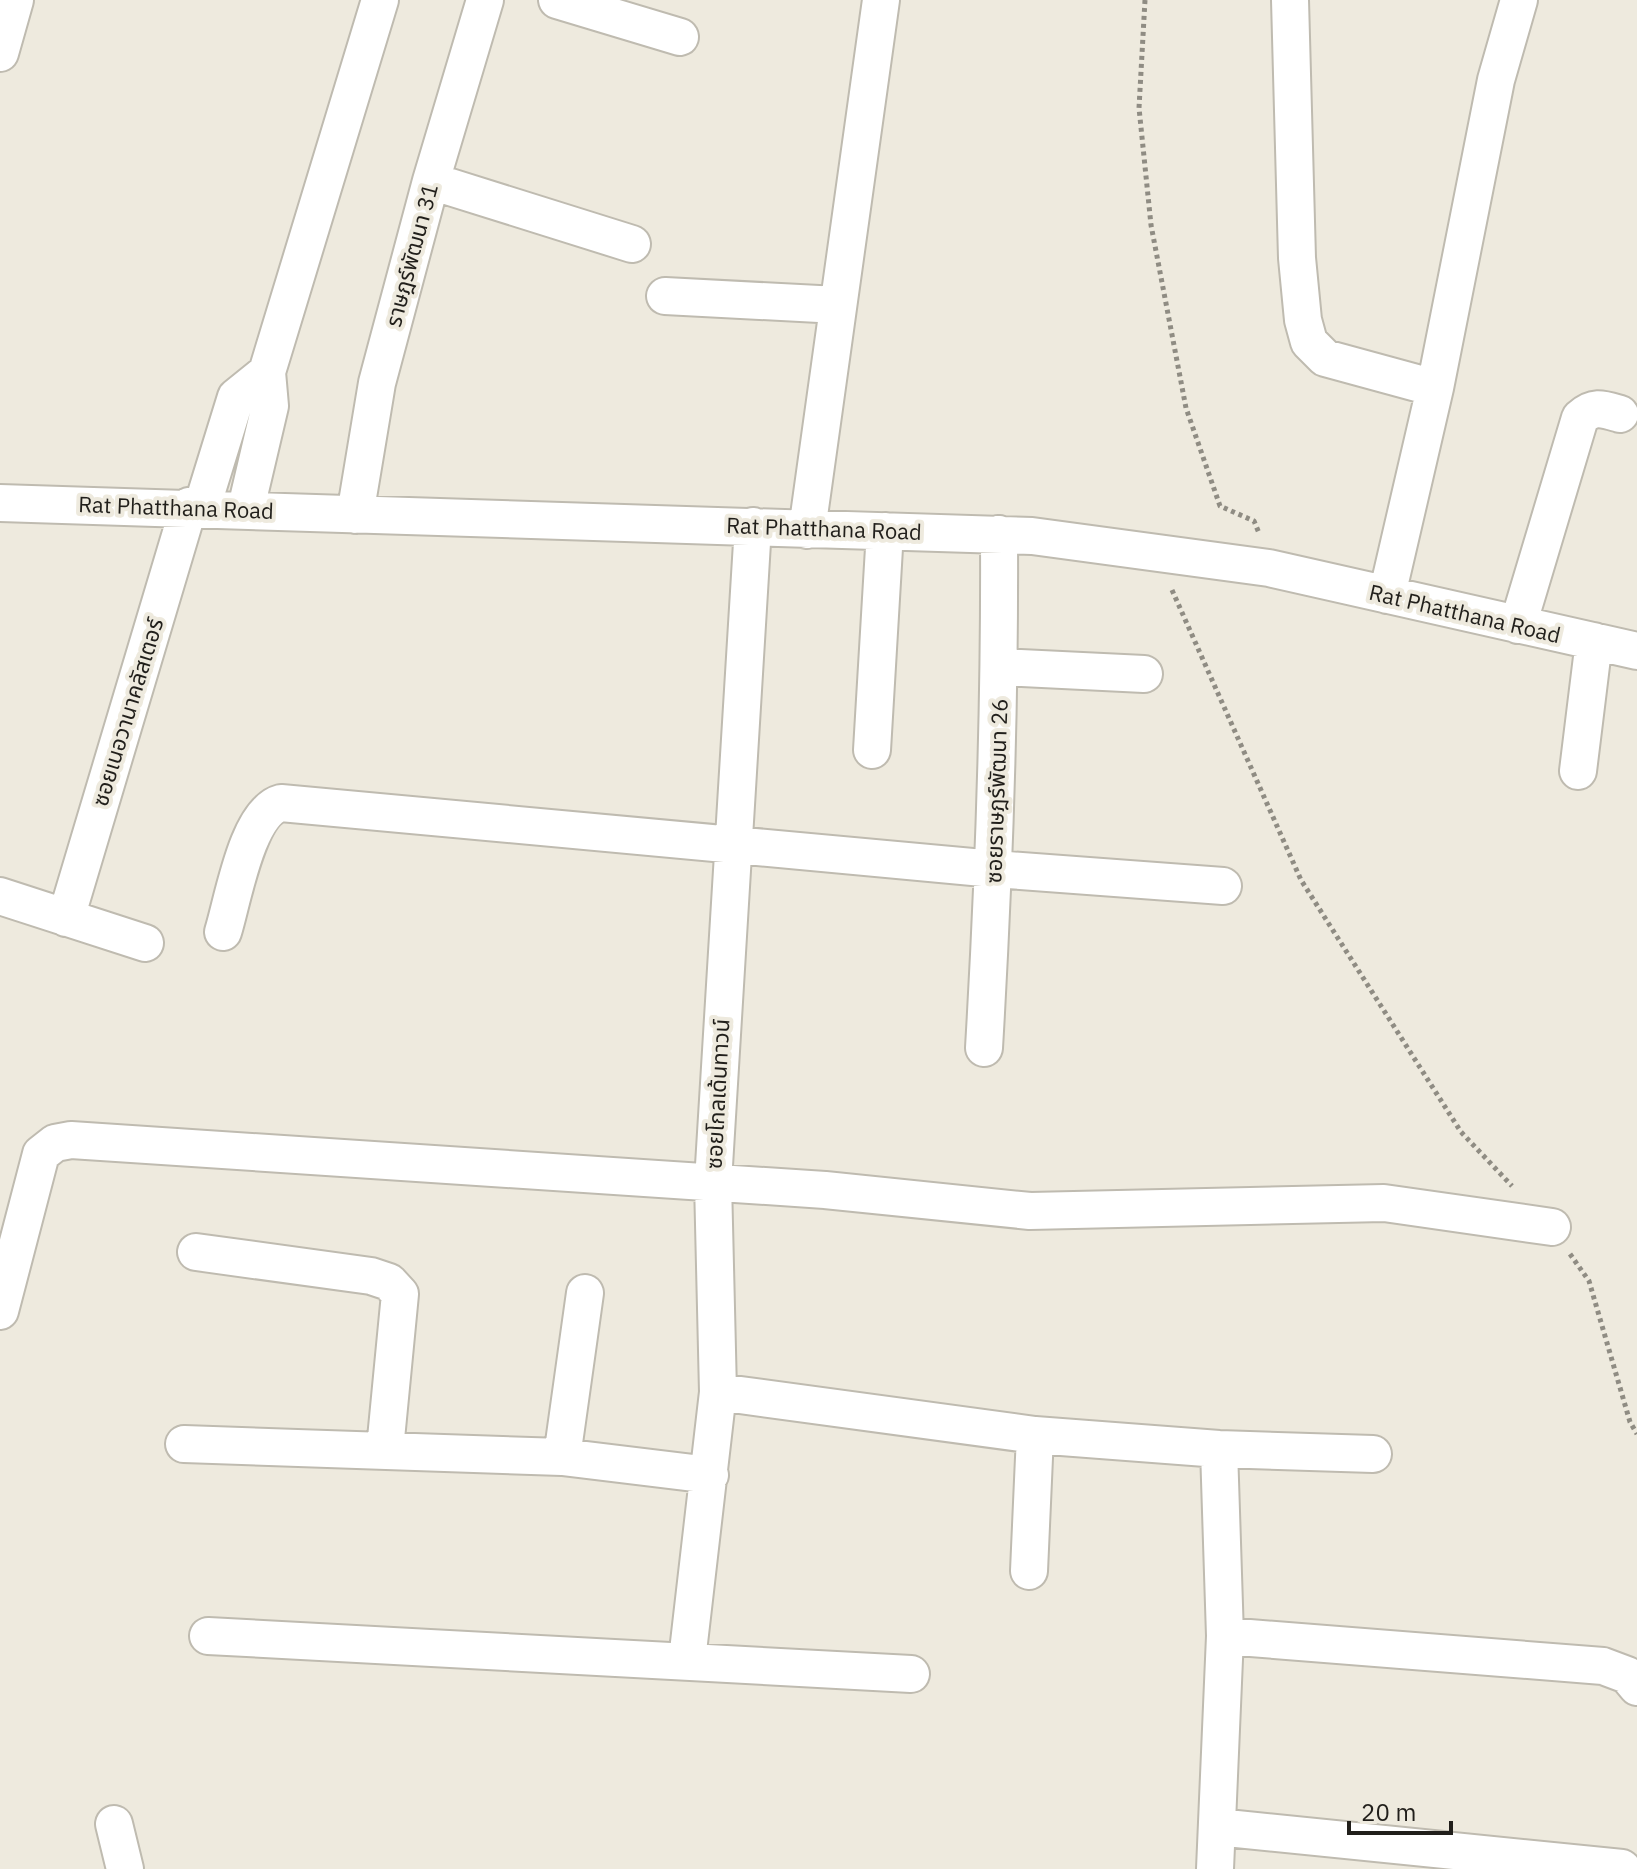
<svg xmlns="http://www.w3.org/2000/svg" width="1637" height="1869" viewBox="0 0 1637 1869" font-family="'IBM Plex Sans','Noto Sans Thai',sans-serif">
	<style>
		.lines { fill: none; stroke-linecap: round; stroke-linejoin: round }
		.minor-casing { stroke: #bfbbb0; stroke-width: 40 }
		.path { stroke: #8f8c83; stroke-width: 5; stroke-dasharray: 4 4; stroke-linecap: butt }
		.minor { stroke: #fff; stroke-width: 36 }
		.labels { text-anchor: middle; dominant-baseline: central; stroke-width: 8; stroke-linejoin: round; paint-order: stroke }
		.street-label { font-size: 22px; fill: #211f1b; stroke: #eeeade }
	</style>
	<rect width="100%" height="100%" fill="#eeeade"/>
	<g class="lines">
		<!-- minor casing -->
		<g class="minor-casing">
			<path id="minor" d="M 557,0 L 680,37
				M 1290,0 L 1297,258 L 1303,320 L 1309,342 L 1325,358 L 1435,388
				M 0,53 L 15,0
				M 431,181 L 632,244
				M 665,296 L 838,305
				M 0,503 L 1032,536 L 1269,568 L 1637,651
				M 202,507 L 236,397 L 267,372
				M 246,508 L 270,406 L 267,372 L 380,0
				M 355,515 L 377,383 L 431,181 L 485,0
				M 807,530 L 881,0
				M 1387,595 L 1435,388 L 1496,80 L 1519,0
				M 1518,625 L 1580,418 C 1594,405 1603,409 1620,414
				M 1000,667 L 1144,674
				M 872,750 L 885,531
				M 1578,771 L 1594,641
				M 0,896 L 145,943
				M 66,918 L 189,506
				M 223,932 C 233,900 247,812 281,803 L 994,869 L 1223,886
				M 984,1048 C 994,877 1000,706 999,534
				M 196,1252 L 371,1276 L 389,1282 L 400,1294 L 385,1449
				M 0,1311 L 41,1154 L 55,1143 L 71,1140 L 825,1190 L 1030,1211 L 1384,1203 L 1552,1227
				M 718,1392 L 1035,1435 L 1219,1449 L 1373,1454
				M 184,1444 L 562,1457 L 710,1475
				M 562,1457 L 585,1293
				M 1029,1571 L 1035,1435
				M 208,1636 L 911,1674
				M 1225,1636 L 1603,1666 L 1627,1675 L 1637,1687
				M 687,1660 L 718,1392 L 713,1182 L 753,526
				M 114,1824 L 125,1869
				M 1217,1827 L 1622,1868
				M 1215,1869 L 1225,1636 L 1219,1449"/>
		</g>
		<!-- path -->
		<path class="path" d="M 1145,0 L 1139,108 L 1151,225 L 1186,408 L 1220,506 L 1254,521 L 1259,533
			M 1172,590 L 1301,880 L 1461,1132 L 1512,1186
			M 1570,1254 L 1589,1281 L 1630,1422 L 1637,1434"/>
		<!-- minor -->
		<use href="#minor" class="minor"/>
	</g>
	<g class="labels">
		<!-- street labels -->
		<g class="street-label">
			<text transform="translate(411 255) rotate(-75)">ราษฎร์พัฒนา 31</text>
			<text transform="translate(176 507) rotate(2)">Rat Phatthana Road</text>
			<text transform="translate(824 528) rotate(2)">Rat Phatthana Road</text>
			<text transform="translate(1465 613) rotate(13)">Rat Phatthana Road</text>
			<text transform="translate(127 712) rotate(-73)">ซอยเนอวานาคลัสเตอร์</text>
			<text transform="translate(996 791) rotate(-88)">ซอยราษฎร์พัฒนา 26</text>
			<text transform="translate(717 1094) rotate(-87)">ซอยโกลเด้นทาวน์</text>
		</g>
	</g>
	<!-- scale -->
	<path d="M1349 1821v12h102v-12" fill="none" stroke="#211f1b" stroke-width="4"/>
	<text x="1361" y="1821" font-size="24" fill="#211f1b" stroke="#eeeade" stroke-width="6" paint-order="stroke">20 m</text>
</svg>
